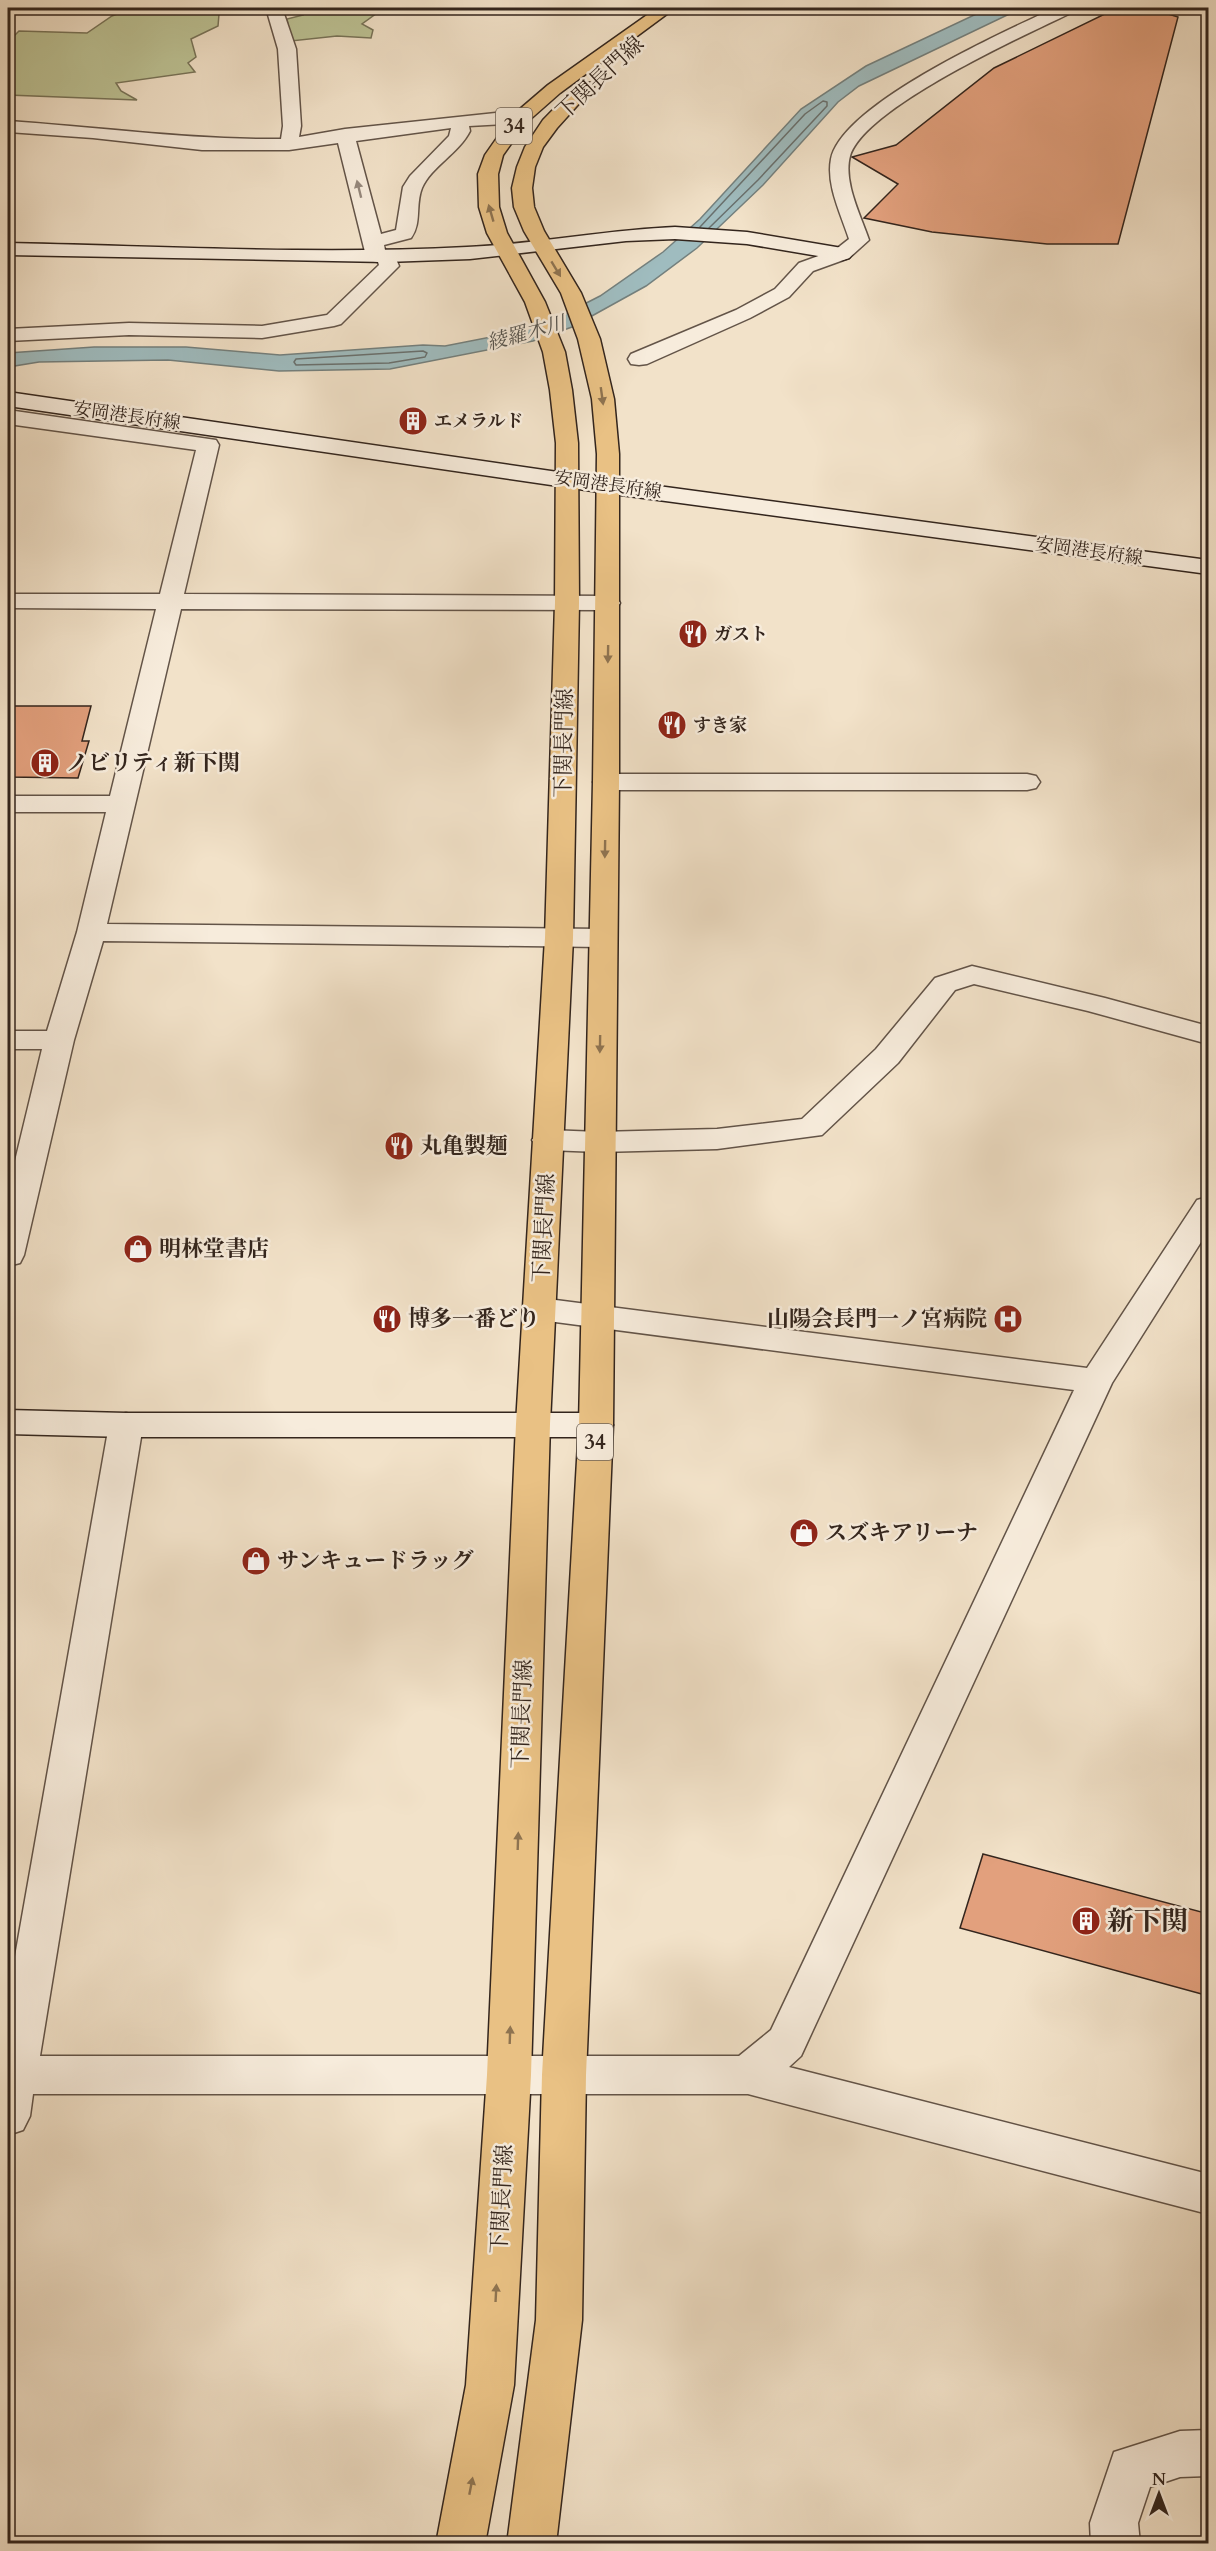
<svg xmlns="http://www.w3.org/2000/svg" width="1216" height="2551" viewBox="0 0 1216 2551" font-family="Cardo,'Noto Serif JP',serif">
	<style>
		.green { fill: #bdc395; stroke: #787459; stroke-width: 1.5 }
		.water { fill: #9fbcbf; stroke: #74807e; stroke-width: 1.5 }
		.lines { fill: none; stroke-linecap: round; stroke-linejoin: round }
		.shore { stroke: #69706e; stroke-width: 1.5 }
		.building { fill: #e2a07d; stroke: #33251d; stroke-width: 1.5 }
		.street-casing { stroke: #635448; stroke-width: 3 }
		.secondary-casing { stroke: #33251d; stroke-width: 3 }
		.primary-casing { stroke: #33251d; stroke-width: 3 }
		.street { fill: #f7ecdc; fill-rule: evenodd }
		.secondary { fill: #f7ecdc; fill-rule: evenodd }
		.primary { fill: #e9c184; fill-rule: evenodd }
		.oneway { fill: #95887c }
		.oneway2 { fill: #8e7350 }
		.labels { text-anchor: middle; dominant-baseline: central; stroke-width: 5; stroke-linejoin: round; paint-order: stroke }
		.far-street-label { font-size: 18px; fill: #33251d; stroke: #f7ecdc }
		.far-poi-label { font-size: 18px; font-weight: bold; fill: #33251d; stroke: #f7ecdc; text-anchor: start }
		.far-water-label { font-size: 20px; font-style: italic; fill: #53524e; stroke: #f7ecdc }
		.shield { fill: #f7ecdc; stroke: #6e6156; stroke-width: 1.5 }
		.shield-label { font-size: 21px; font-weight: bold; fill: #33251d }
		.street-label { font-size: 22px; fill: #33251d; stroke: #f7ecdc }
		.poi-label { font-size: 22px; font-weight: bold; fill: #33251d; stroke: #f7ecdc; text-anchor: start }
		.near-poi-label { font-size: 27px; font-weight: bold; fill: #33251d; stroke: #f7ecdc; text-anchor: start }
	</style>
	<rect width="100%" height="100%" fill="#f2e2c9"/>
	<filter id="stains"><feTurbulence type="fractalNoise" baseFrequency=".00333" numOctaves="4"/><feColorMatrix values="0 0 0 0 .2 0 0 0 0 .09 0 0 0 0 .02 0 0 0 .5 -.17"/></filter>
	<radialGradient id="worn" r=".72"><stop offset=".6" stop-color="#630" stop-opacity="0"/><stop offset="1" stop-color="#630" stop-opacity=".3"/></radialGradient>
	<!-- green -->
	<path class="green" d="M 132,8 L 217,8 L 219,14 L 218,26 L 191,39 L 196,57 L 188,63 L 195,72 L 116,83 L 121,91 L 137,100 L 8,95 L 8,84 L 12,76 L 8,74 L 8,42 L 19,31 L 87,33 L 112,16 Z
		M 299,8 L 384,8 L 362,24 L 373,30 L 371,38 L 337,36 L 291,41 L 287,19 L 303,15 Z"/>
	<!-- water -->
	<path class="water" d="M 989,8 L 1022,8 L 859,86 L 838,102 L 763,185 L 697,248 L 646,286 L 572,327 L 533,341 L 390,369 L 279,371 L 168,360 L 39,362 L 8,367 L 8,353 L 94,347 L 186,347 L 280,355 L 423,345 L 445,346 L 511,333 L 551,321 L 600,296 L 663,252 L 700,219 L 801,109 L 866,66 Z"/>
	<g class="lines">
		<!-- shore -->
		<path class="shore" d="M 700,227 L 805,114 L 823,101 L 827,102 L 827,106 L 758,180 L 709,228
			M 423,351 L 427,353 L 425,357 L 389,363 L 296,365 L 294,362 L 296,359 Z"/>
	</g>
	<!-- building -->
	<path class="building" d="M 1117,8 L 1149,8 L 1178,17 L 1118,244 L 1047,244 L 932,232 L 864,218 L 898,184 L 852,157 L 896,145 L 994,68 Z
		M 8,706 L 91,706 L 82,741 L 89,741 L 78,778 L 8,777 Z
		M 983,1854 L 1209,1914 L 1209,1996 L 960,1928 Z"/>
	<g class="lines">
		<!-- street casing -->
		<g class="street-casing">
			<path id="street" d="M 266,8 L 282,8 L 296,49 L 301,126 L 299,137 L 345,129 L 505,112 L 525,115 L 528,119 L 525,123 L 469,126 L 470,131 C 459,153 431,167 422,188 C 415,205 422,223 411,238 L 384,245 L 385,250 L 393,252 L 399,266 L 341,324 L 334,326 L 262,338 L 129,335 L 8,341 L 8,329 L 129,323 L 262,326 L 327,315 L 379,265 L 378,262 L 369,260 L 366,256 L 338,143 L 289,150 L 202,150 L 93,138 L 8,132 L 8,121 C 99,127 189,140 281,139 L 283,126 L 278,49 ZM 451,128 L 449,136 L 410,176 L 403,187 L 396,230 L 381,234 L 356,141 Z
				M 1055,8 L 1075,8 L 1073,12 C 1025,35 865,107 850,156 C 843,182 861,216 869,240 L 849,258 L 813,271 L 789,297 L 750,318 L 647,364 L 639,365 L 631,364 L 628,359 L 631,354 L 736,310 L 775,289 L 799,263 L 835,250 L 849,239 C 841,214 826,185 831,159 C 842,104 1005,31 1055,8 Z
				M 8,410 L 216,440 L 219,445 L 184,594 L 608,596 L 617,598 L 620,603 L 617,608 L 608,610 L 181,609 L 107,924 L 602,929 L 612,932 L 616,938 L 612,944 L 602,947 L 103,941 L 74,1040 L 24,1255 L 20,1263 L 8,1266 L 8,1190 L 42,1049 L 8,1049 L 8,1031 L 47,1031 L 77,932 L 106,812 L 8,812 L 8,796 L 110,796 L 156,609 L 8,608 L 8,594 L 160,594 L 196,450 L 8,424 Z
				M 606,774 L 1027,774 L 1036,776 L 1040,782 L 1036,788 L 1027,790 L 606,790 L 597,788 L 593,782 L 597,776 Z
				M 972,966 L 1105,998 L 1208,1026 L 1208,1044 L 1088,1011 L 974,984 L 955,990 L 898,1063 L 822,1135 L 717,1149 L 599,1152 L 548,1150 L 537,1147 L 532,1140 L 537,1133 L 548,1130 L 599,1132 L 717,1129 L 802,1119 L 876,1049 L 935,978 Z
				M 1208,1197 L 1208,1231 L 1112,1383 L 807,2043 L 801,2056 L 789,2067 L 1208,2174 L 1208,2214 L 748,2094 L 33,2094 L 30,2116 L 23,2130 L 8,2135 L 8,1996 L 109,1425 L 114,1416 L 126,1413 L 138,1416 L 143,1425 L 40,2056 L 739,2056 L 771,2030 L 1074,1390 L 540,1320 L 528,1317 L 523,1309 L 528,1301 L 540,1298 L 1087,1368 L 1197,1200 Z
				M 1208,2430 L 1208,2476 L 1180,2477 L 1150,2487 L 1138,2523 L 1140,2544 L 1091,2544 L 1090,2523 L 1114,2452 L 1180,2431 Z"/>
		</g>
		<!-- secondary casing -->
		<g class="secondary-casing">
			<path id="secondary" d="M 675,227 L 747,232 L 842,248 L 849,250 L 852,254 L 849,258 L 842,260 L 747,244 L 675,239 L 626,241 L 470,259 L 386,262 L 8,255 L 8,243 C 161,246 314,255 467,247 C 537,244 605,230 675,227 Z
				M 8,392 L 606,479 L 1208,560 L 1208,574 L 606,493 L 8,406 Z
				M 8,1410 L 126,1413 L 596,1413 L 608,1416 L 613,1425 L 608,1434 L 596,1437 L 126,1437 L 8,1434 Z"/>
		</g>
		<!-- primary casing -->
		<g class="primary-casing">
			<path id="primary" d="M 657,8 L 675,8 L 560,93 L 526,123 L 503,155 L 498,174 L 499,207 L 507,233 L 545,302 L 565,352 L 572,390 L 578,443 L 579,603 L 573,938 L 550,1424 L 531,2075 L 514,2385 L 485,2544 L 436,2544 L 466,2385 L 487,2075 L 516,1424 L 545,938 L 555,603 L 556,443 L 550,390 L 543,352 L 525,302 L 487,233 L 479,207 L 478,174 L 485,155 L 513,115 L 548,85 Z
				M 585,82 L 591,83 L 594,87 L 557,128 L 543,147 L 535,167 L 532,188 L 534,207 L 544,231 L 581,293 L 600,339 L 614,399 L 619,454 L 619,782 L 613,1425 L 586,2075 L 582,2320 L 556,2544 L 507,2544 L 536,2320 L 542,2075 L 579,1425 L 593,782 L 597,454 L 592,399 L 578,339 L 561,293 L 524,231 L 514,207 L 512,188 L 517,167 L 525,147 L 543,120 L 579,83 Z"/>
		</g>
		<!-- street -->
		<use href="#street" class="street"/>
		<!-- secondary -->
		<use href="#secondary" class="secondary"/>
		<!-- primary -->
		<use href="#primary" class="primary"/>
	</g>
	<!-- one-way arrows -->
	<defs><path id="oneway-solid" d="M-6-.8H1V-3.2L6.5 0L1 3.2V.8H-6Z" transform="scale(1.5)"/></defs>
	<use class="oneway" href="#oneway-solid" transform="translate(359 189) rotate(-104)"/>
	<g class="oneway2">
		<use href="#oneway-solid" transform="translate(491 213) rotate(-106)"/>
		<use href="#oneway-solid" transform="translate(556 269) rotate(59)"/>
		<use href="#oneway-solid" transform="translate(602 396) rotate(82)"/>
		<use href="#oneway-solid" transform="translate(608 654) rotate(91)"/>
		<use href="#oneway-solid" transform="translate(605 849) rotate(91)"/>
		<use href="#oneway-solid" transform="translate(600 1044) rotate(91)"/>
		<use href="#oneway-solid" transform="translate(518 1841) rotate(-88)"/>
		<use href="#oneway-solid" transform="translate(510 2035) rotate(-88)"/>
		<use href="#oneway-solid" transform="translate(496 2293) rotate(-87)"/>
		<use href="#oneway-solid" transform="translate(471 2486) rotate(-79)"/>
	</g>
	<!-- icons -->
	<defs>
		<g id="building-disc" transform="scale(1.5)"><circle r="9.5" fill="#8f2418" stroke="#f7ecdc"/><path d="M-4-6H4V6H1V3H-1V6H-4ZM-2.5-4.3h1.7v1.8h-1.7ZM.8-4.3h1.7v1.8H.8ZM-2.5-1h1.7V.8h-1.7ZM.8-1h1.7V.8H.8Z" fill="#fff"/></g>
		<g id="restaurant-disc" transform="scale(1.5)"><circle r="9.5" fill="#8f2418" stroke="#f7ecdc"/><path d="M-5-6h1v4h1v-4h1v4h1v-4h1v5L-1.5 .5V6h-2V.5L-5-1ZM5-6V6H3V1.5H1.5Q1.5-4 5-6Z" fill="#fff"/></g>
		<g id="shop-disc" transform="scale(1.5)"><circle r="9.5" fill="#8f2418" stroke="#f7ecdc"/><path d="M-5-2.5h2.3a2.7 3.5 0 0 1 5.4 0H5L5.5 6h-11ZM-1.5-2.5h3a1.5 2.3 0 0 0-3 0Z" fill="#fff"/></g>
		<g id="hospital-disc" transform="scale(1.5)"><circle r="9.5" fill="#8f2418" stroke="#f7ecdc"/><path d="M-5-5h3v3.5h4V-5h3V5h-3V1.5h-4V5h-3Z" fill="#fff"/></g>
	</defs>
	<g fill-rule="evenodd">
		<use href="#building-disc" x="413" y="421"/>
		<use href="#restaurant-disc" x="693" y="634"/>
		<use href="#restaurant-disc" x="672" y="725"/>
		<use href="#building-disc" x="45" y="763"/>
		<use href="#restaurant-disc" x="399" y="1146"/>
		<use href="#shop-disc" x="138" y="1249"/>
		<use href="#restaurant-disc" x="387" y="1319"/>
		<use href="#hospital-disc" x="1008" y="1319"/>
		<use href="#shop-disc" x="804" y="1533"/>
		<use href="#shop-disc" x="256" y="1561"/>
		<use href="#building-disc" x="1086" y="1921"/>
	</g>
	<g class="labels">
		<!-- far-street labels -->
		<g class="far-street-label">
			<text transform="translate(127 416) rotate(8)">安岡港長府線</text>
			<text transform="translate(608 485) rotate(8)">安岡港長府線</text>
			<text transform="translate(1089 551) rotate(8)">安岡港長府線</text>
		</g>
		<!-- far-poi labels -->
		<g class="far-poi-label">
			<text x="434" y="421">エメラルド</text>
			<text x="714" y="634">ガスト</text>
			<text x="693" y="725">すき家</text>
		</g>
		<!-- far-water labels -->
		<g class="far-water-label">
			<text transform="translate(526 333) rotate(-15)">綾羅木川</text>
		</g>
		<!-- shield labels -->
		<g class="shield">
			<rect x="496" y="108" width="36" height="36" rx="4.5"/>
			<rect x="577" y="1424" width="36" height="36" rx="4.5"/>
		</g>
		<g class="shield-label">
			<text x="514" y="126">34</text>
			<text x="595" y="1442">34</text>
		</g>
		<!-- street labels -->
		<g class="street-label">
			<text transform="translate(600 78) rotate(-43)">下関長門線</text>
			<text transform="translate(564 743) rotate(-89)">下関長門線</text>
			<text transform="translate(544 1228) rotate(-87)">下関長門線</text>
			<text transform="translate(522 1714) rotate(-88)">下関長門線</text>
			<text transform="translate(502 2199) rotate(-87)">下関長門線</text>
		</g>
		<!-- poi labels -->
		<g class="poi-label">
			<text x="66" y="763">ノビリティ新下関</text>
			<text x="420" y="1146">丸亀製麺</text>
			<text x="159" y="1249">明林堂書店</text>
			<text x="408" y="1319">博多一番どり</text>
			<text x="987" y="1319" text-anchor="end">山陽会長門一ノ宮病院</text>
			<text x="825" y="1533">スズキアリーナ</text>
			<text x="277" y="1561">サンキュードラッグ</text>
		</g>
		<!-- near-poi labels -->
		<g class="near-poi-label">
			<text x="1107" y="1921">新下関</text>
		</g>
	</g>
	<!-- margin -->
	<rect width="1216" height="2551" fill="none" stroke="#f2e2c9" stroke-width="30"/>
	<rect x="9" y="9" width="1198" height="2533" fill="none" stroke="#33251d" stroke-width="3"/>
	<rect x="15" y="15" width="1186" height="2521" fill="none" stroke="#33251d" stroke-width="1.5"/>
	<!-- north arrow -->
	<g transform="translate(1159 2494)" stroke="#f7ecdc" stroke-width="4.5" paint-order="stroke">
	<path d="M0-4.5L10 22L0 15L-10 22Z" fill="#33251d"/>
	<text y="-9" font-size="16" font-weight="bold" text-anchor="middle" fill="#33251d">N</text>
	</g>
	<rect width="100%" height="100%" filter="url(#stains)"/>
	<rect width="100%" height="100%" fill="url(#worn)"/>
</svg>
